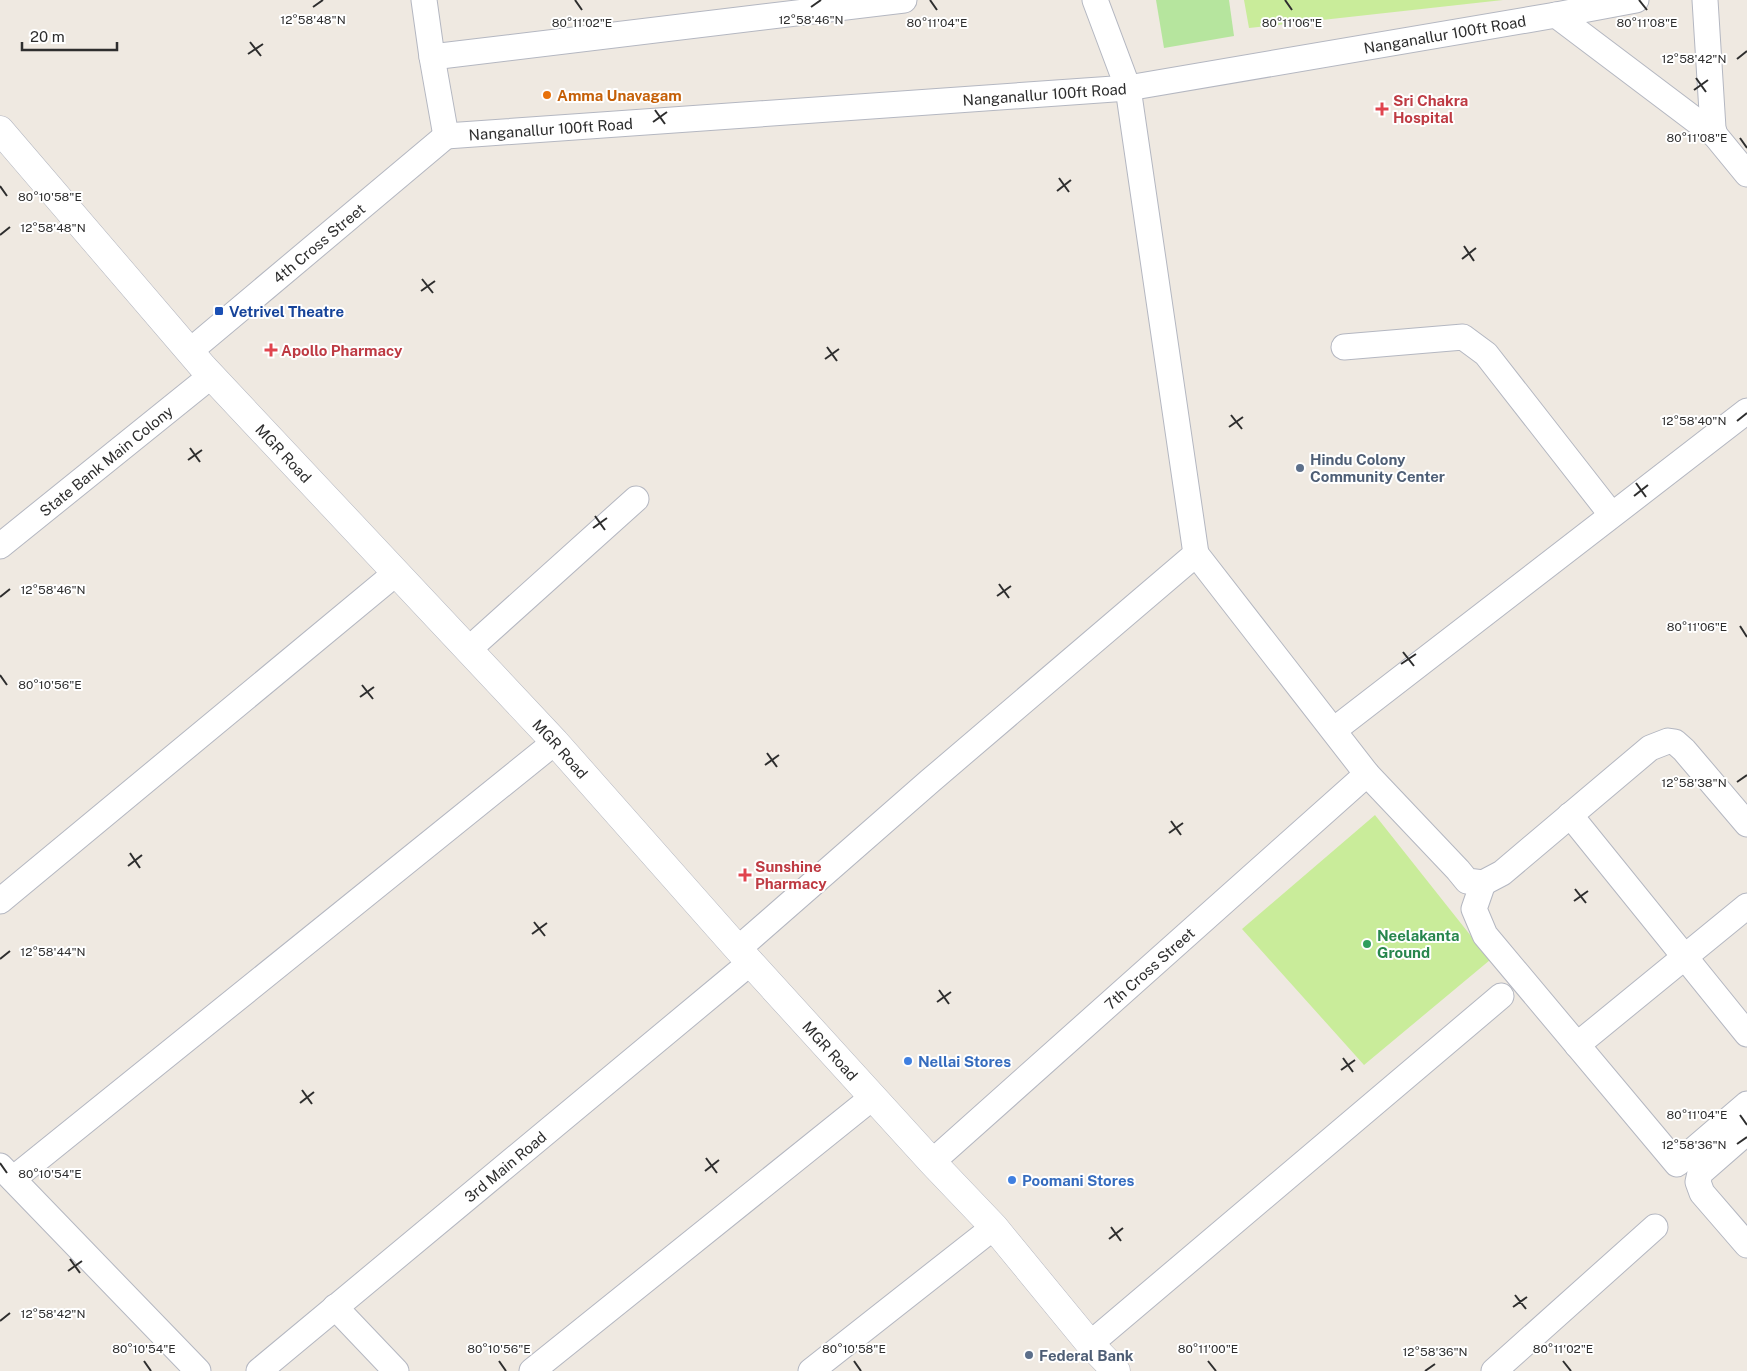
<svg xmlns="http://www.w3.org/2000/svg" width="1747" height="1371" viewBox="0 0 1747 1371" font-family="'Public Sans',sans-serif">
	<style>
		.green { fill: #b6e59e }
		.pitch { fill: #c9ec9a }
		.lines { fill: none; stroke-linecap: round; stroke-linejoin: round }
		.minor-casing { stroke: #b4b7c1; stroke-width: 27 }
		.tertiary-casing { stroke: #b4b7c1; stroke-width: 29 }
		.minor { stroke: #fff; stroke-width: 25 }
		.tertiary { stroke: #fff; stroke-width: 28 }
		.ticks { fill: none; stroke: #2e2e2e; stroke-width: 2 }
		.food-dot { fill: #e8710a; stroke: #fff; stroke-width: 2 }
		.health-dot { fill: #e0444e; stroke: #fff; stroke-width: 2 }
		.transit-dot { fill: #1a4fb4; stroke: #fff; stroke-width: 2 }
		.service-dot { fill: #5c6f8a; stroke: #fff; stroke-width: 2 }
		.leisure-dot { fill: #2e9e5b; stroke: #fff; stroke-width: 2 }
		.shop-dot { fill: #3f7fe0; stroke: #fff; stroke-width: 2 }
		.labels { text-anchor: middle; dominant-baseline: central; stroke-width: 4; stroke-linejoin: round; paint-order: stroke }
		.street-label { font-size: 15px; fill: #2e2e2e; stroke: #fff }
		.food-label { font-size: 15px; font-weight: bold; fill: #c56008; stroke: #fff; text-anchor: start }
		.health-label { font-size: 15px; font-weight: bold; fill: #be3a42; stroke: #fff; text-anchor: start }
		.transit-label { font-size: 15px; font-weight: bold; fill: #164399; stroke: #fff; text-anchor: start }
		.service-label { font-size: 15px; font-weight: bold; fill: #4e5e75; stroke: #fff; text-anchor: start }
		.leisure-label { font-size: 15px; font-weight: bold; fill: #27864d; stroke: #fff; text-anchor: start }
		.shop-label { font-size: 15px; font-weight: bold; fill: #366cbe; stroke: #fff; text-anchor: start }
		.ticks-label { font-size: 12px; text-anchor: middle; fill: #2e2e2e; stroke: #fff; stroke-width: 4; stroke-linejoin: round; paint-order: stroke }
	</style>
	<rect width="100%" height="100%" fill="#efe9e1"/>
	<!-- green -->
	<path class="green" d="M 1156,0 L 1229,0 L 1234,36 L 1164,48 Z"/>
	<!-- pitch -->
	<path class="pitch" d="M 1244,0 L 1503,0 L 1249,28 Z
		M 1375,815 L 1490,960 L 1364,1065 L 1242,929 Z"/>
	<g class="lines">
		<!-- minor casing -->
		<g class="minor-casing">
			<g id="minor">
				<path d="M 424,0 L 432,57 L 446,136"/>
				<path d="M 1705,0 L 1713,128 L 1715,135 L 1747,174"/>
				<path d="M 1556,15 L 1715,135"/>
				<path d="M 432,57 L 904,0"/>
				<path id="s1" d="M 446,136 L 1128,88 L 1556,15 L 1636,0"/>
				<path d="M 1344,347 L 1463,337 L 1486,354 L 1611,514"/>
				<path id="s2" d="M 190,351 L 446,136"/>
				<path id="s3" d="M 0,546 L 211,376"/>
				<path d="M 1196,554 L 1367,774 L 1458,870 L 1467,881 L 1483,883 L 1502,873 L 1650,748 L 1668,741 L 1675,742 L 1684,750 L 1747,824"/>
				<path d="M 468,650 L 636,499"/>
				<path d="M 1334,730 L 1747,411"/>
				<path d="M 1570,815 L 1747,1034"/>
				<path d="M 1483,883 L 1474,909 L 1485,935 L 1677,1164 L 1747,1104"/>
				<path d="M 0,901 L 396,573"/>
				<path d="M 738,949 L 930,781 L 1196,554 L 1128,88 L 1095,0"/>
				<path d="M 1577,1045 L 1747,906"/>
				<path d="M 1747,1132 L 1700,1173 L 1698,1182 L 1702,1193 L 1747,1245"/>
				<path id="s4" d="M 932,1162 L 1367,774"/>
				<path d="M 0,1166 L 198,1371"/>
				<path d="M 13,1179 L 555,742"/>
				<path d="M 335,1307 L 396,1371"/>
				<path d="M 1090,1344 L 1501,996"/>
				<path id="s5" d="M 259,1371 L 751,962"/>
				<path d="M 532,1371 L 873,1097"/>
				<path d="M 811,1371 L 994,1227"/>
				<path d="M 1494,1371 L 1655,1227"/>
			</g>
		</g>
		<!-- tertiary casing -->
		<g class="tertiary-casing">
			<g id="tertiary">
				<path id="s6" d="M 0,130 L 203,367 L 555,742 L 738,949 L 932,1162 L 994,1227 L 1090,1344 L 1116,1371"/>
			</g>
		</g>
		<!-- minor -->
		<use href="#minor" class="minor"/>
		<!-- tertiary -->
		<use href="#tertiary" class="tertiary"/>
	</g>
	<!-- ticks -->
	<path class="ticks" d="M 575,0 L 582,10M 930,0 L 937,10M 1285,0 L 1292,10M 1639,0 L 1647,10M 313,7 L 323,0M 811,7 L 821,0M 250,42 L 261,56M 248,54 L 263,44M 1737,59 L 1747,51M 1696,78 L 1706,92M 1694,90 L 1708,80M 655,110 L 665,124M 653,122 L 667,112M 1740,138 L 1747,148M 1059,178 L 1069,192M 0,186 L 7,196M 1057,191 L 1071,180M 0,235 L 10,227M 1464,246 L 1474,261M 1462,259 L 1476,248M 422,279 L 433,293M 421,291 L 435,281M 827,347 L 837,361M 825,359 L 839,349M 1231,415 L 1242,429M 1737,421 L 1747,413M 1229,427 L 1243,417M 190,448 L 200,462M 188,460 L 202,450M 1636,483 L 1646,497M 1634,496 L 1648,485M 595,516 L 605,530M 593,528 L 607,518M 999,584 L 1009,598M 997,596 L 1011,586M 0,597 L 10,589M 1740,626 L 1747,637M 1403,652 L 1414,666M 1401,664 L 1416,654M 0,675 L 7,685M 362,685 L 373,699M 360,697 L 374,687M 767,753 L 777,767M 765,765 L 779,755M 1737,782 L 1747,775M 1171,821 L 1181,835M 1169,833 L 1183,823M 130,853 L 140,868M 128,866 L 142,855M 1575,889 L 1586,903M 1574,901 L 1588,891M 534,922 L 545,936M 532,934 L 547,923M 0,959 L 10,951M 939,990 L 949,1004M 937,1002 L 951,992M 1343,1058 L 1353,1072M 1341,1070 L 1355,1060M 302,1090 L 312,1104M 300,1103 L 314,1092M 1740,1115 L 1747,1125M 1737,1144 L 1747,1137M 706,1158 L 717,1173M 0,1163 L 7,1173M 705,1171 L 719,1160M 1111,1227 L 1121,1241M 1109,1239 L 1123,1228M 70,1259 L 80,1273M 68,1271 L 82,1261M 1515,1295 L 1526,1309M 1513,1307 L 1527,1297M 0,1321 L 10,1313M 144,1361 L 151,1371M 499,1361 L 506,1371M 854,1361 L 861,1371M 1208,1361 L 1216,1371M 1563,1361 L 1571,1371M 1425,1371 L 1435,1364"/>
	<!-- markers -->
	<circle class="food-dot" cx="547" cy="95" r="5"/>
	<g class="health-dot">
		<path d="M1379.5 101.5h5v5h5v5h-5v5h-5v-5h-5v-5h5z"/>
		<path d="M268.5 342.5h5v5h5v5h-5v5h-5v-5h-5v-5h5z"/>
		<path d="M742.5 867.5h5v5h5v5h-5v5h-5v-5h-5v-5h5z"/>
	</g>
	<rect class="transit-dot" x="214" y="306" width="10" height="10" rx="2.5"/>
	<g class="service-dot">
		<circle cx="1300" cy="468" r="5"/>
		<circle cx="1029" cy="1355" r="5"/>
	</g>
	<circle class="leisure-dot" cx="1367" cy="944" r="5"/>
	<g class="shop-dot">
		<circle cx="908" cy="1061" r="5"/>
		<circle cx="1012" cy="1180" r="5"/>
	</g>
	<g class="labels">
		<!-- street labels -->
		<g class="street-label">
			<text stroke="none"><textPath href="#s1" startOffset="1005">Nanganallur 100ft Road</textPath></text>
			<text stroke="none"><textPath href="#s1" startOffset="600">Nanganallur 100ft Road</textPath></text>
			<text stroke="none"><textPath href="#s1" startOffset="105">Nanganallur 100ft Road</textPath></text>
			<text stroke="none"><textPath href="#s2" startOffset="168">4th Cross Street</textPath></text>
			<text stroke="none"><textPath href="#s6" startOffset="430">MGR Road</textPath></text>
			<text stroke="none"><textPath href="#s3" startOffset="136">State Bank Main Colony</textPath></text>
			<text stroke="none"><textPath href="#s6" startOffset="835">MGR Road</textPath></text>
			<text stroke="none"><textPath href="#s4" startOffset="291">7th Cross Street</textPath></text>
			<text stroke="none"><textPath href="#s6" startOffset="1240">MGR Road</textPath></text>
			<text stroke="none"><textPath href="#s5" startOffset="320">3rd Main Road</textPath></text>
		</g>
		<!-- food labels -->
		<g class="food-label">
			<text x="557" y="95">Amma Unavagam</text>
		</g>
		<!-- health labels -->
		<g class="health-label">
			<text x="1393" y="100">Sri Chakra<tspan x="1393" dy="17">Hospital</tspan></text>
			<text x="281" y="350">Apollo Pharmacy</text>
			<text x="755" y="866">Sunshine<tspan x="755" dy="17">Pharmacy</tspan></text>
		</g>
		<!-- transit labels -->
		<g class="transit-label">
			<text x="229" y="311">Vetrivel Theatre</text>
		</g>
		<!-- service labels -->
		<g class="service-label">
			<text x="1310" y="459">Hindu Colony<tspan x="1310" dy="17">Community Center</tspan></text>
			<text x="1039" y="1355">Federal Bank</text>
		</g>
		<!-- leisure labels -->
		<g class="leisure-label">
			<text x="1377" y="935">Neelakanta<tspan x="1377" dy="17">Ground</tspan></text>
		</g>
		<!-- shop labels -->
		<g class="shop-label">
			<text x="918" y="1061">Nellai Stores</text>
			<text x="1022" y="1180">Poomani Stores</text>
		</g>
	</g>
	<g class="ticks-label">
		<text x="313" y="24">12°58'48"N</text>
		<text x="811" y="24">12°58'46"N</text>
		<text x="582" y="27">80°11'02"E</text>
		<text x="937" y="27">80°11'04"E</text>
		<text x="1292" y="27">80°11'06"E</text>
		<text x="1647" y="27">80°11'08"E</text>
		<text x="1694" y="63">12°58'42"N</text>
		<text x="1697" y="142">80°11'08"E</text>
		<text x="50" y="201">80°10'58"E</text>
		<text x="53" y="232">12°58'48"N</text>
		<text x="1694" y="425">12°58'40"N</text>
		<text x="53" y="594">12°58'46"N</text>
		<text x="1697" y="631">80°11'06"E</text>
		<text x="50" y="689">80°10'56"E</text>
		<text x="1694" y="787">12°58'38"N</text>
		<text x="53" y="956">12°58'44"N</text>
		<text x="1697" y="1119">80°11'04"E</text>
		<text x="1694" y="1149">12°58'36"N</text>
		<text x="50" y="1178">80°10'54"E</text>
		<text x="53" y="1318">12°58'42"N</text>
		<text x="144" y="1353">80°10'54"E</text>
		<text x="499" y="1353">80°10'56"E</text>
		<text x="854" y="1353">80°10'58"E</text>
		<text x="1208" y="1353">80°11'00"E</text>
		<text x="1563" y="1353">80°11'02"E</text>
		<text x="1435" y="1356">12°58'36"N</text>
	</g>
	<!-- scale -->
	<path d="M22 42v8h95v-8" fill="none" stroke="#2e2e2e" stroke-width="2.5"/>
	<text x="30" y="42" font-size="15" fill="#2e2e2e" stroke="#ffffff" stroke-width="4" paint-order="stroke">20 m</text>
</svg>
